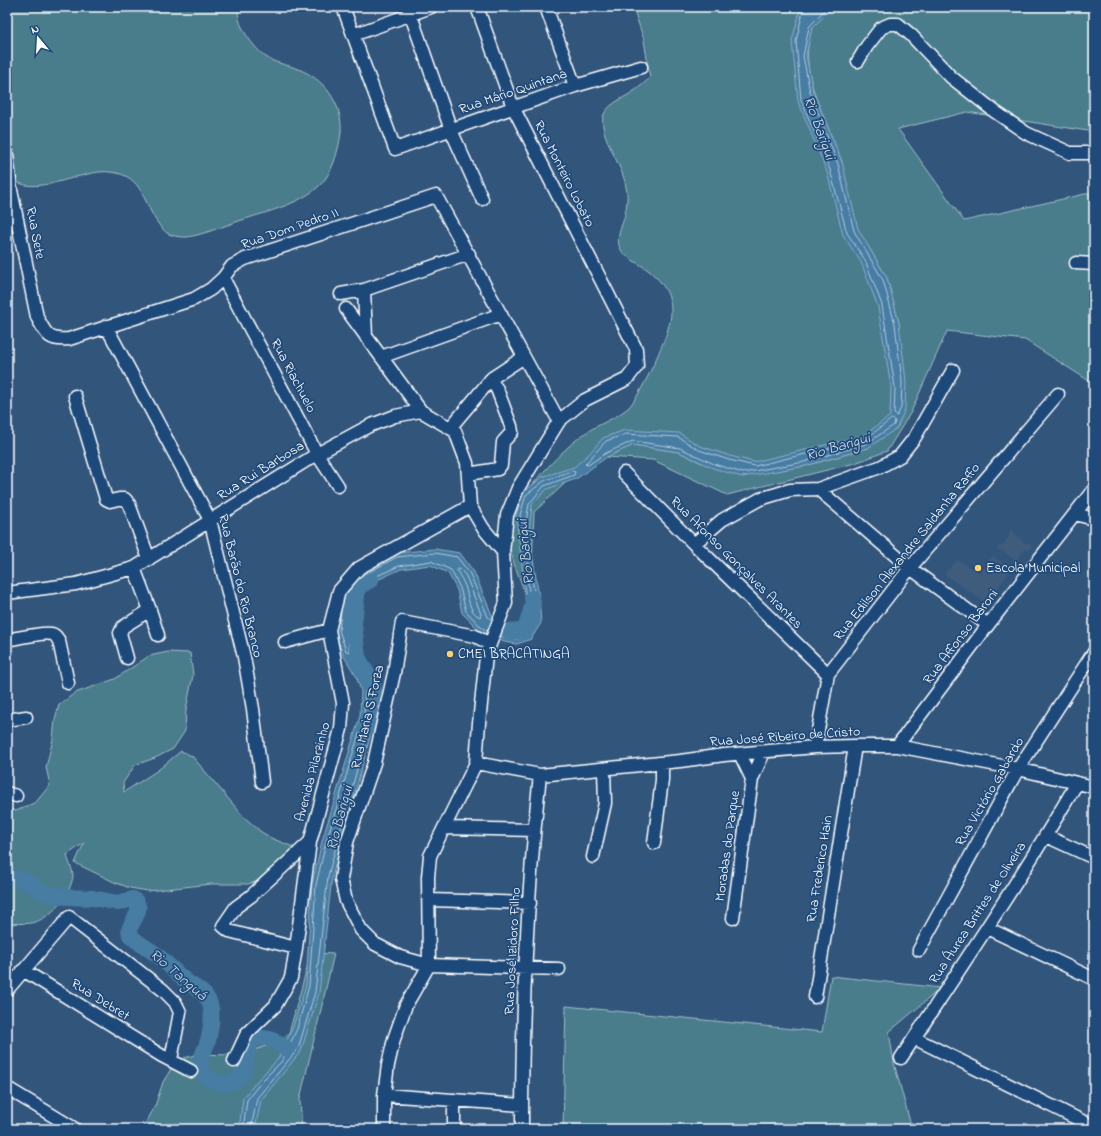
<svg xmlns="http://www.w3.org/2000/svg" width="1101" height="1136" viewBox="0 0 1101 1136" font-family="'Indie Flower',sans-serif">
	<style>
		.built { fill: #405c7d }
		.green { fill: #487d8c; stroke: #a4bec6; fill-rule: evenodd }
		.water { fill: #467ca3; stroke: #90b0c8 }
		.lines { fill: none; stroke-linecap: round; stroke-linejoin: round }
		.shore { stroke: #b5cbda; stroke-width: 1 }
		.river { stroke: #467ca3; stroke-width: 16 }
		.minor-casing { stroke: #fff; stroke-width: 15 }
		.minor { stroke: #1f4a7a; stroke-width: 12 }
		.poi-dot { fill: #ffd166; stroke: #1f4a7a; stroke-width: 1.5 }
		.labels { text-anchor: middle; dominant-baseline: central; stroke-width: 3.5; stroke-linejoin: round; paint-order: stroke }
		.street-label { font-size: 14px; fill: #fff; stroke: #1f4a7a }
		.poi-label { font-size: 14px; fill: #fff; stroke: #1f4a7a; text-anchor: start }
		.water-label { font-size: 15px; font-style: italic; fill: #d1dee8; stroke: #1f4a7a }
	</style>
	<rect width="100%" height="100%" fill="#32557c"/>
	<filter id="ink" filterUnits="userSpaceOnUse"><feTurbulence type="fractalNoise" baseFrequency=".025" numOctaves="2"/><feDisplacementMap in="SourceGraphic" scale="8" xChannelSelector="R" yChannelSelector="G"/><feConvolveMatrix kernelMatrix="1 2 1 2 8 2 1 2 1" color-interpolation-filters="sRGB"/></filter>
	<g filter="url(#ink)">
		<!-- built -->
		<path class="built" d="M 1011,530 L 1014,531 L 1015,535 L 1025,543 L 1030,543 L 1032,547 L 1029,550 L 1025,549 L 1018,558 L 1018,561 L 1016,563 L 1013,562 L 1013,559 L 1002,551 L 998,550 L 998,547 L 1003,545 L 1009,537 L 1009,532 Z
			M 993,556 L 1011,570 L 986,603 L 944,574 L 957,560 L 980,573 Z"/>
		<!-- green -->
		<path class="green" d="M 7,7 L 238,7 C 238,11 238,15 239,19 C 242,32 258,53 269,59 C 278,64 289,65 298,69 C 323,78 343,103 341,132 C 339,149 333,172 321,184 C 301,205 262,213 236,222 C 221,227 202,235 187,237 C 182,237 176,237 172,235 C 166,234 164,230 160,226 C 142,204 145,175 110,172 C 80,168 23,206 7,170 Z
			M 633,7 L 804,7 L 801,61 L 842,162 C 827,126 796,68 812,29 C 814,23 828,12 833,7 L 938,7 L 975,11 L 995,7 L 1094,7 L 1094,132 L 967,112 L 898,129 L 964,221 L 1094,192 L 1094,384 L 1025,340 L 947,331 L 911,412 L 887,451 L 855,463 L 727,495 L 653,460 L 607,457 L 633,445 L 679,452 L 702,463 L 643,431 L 574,475 L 534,512 L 532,569 L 540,616 L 534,634 L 526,638 C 526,635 524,631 524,628 C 524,624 527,622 528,618 C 529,615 528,609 528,605 C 523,580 506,556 510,529 C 511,522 514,512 517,507 C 529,485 564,448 584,434 C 598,424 615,419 628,408 C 640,397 663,346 668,329 C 676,304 668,286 648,270 C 639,263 627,259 621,250 C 614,239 623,225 625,214 C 627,205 628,195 626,187 C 623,165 599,136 603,117 C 606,105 622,99 631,93 C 638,89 644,83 650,78 L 644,40 ZM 868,246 L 887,278 L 899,323 L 897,428 L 890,376 L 887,305 ZM 868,448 L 805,466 L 756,474 Z
			M 168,652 L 190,653 L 193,675 L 186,710 L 185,731 L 173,749 L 155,758 L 135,765 L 123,783 L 124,792 L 158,770 L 181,751 L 192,756 L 244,817 L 260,831 L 271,838 L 293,847 L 299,858 L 270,878 L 248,884 L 211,884 L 148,891 L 130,888 L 114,882 L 75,863 L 84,843 L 67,855 C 68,861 73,870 73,876 C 71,894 52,917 35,922 C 26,925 16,922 7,925 L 7,809 L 16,811 L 36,802 L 50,785 L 46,767 L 53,739 L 55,719 L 59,705 L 75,693 L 115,679 L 149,656 Z
			M 311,953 L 334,954 L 300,1099 L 302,1129 L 141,1129 L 147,1121 L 155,1106 L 163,1082 L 171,1069 L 184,1058 L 199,1054 L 231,1055 L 249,1052 L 277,1042 L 289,1033 Z
			M 831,976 L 941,988 L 889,1032 L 894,1063 L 910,1122 L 927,1129 L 563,1129 L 566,1006 L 822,1032 Z"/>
		<!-- water -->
		<path class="water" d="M 801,7 L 833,7 L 812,28 L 806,55 L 813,91 L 842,162 L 858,229 L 887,278 L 899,323 L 906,381 L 905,409 L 897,428 L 868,448 L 805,466 L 742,477 L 713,468 L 679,452 L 633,445 L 607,457 L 576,479 L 547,489 L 532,505 L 529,533 L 539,597 L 541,623 L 531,639 L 517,644 L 504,642 L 480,631 L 462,613 L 457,590 L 448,573 L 430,565 L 401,569 L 373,582 L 358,593 L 352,620 L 354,656 L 374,691 L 375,719 L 332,877 L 319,993 L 301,1051 L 261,1100 L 255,1129 L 239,1129 L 243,1098 L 258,1080 L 278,1059 L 293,1027 L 306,985 L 312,884 L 322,841 L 360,716 L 361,691 L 356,676 L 343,655 L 335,631 L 337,607 L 345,589 L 359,573 L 396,553 L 435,549 L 460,553 L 474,572 L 492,615 L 513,629 L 529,624 L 516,515 L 523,493 L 542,477 L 574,467 L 589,454 L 603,438 L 625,430 L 679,433 L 700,446 L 730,456 L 754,462 L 863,436 L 890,416 L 891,387 L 878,307 L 861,262 L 843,235 L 827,172 L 798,101 L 792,41 Z"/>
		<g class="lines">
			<!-- shore -->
			<path class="shore" d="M 804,7 L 796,41 L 801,100 L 830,170 L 847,233 L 865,260 L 882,305 L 895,387 L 894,414 L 897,416 L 901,408 L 902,382 L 895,324 L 883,280 L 854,231 L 838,164 L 810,92 L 803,56 L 809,27 L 827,7
				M 892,419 L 895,421 L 894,425 L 866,444 L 804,462 L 743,473 L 714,464 L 680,448 L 633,441 L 606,453 L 588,465 L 585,464 L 606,441 L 626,434 L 678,437 L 699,450 L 729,460 L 755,466 L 864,440 Z
				M 572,471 L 575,472 L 574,475 L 544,486 L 529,504 L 525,527 L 522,528 L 520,515 L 526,495 L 544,481 Z
				M 528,563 L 530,565 L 535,598 L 536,616 L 535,618 L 532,616 L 526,565 Z
				M 458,569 L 460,569 L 466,576 L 481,614 L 480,617 C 468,612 469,597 465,586 C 463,581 460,576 457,571 Z
				M 354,585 L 362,576 L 397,557 L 435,553 L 457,557 L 470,574 L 488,617 L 492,620
				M 341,611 L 339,630 L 346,651 L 348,652 L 349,650 L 348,620 L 355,591 L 372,578 L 399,566 L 431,561 L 451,570 L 460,588 L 466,611 L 482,628 L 488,631
				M 501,636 C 510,641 526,641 531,630 L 529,628 L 512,633 L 504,628
				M 243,1129 L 247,1100 L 261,1082 L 282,1061 L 297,1029 L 309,986 L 316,885 L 326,842 L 364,717 L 365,692 L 368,690 L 370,693 L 371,718 L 328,876 L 315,992 L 298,1049 L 257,1098 L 251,1129"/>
			<!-- river -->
			<path class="river" d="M 508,631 L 512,632 L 525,630 L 533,603 L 532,598
				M 366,729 L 376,707 L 373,684 L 358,657 L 354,624 L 358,587 L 371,580
				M 7,877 L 24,880 L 41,891 L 48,894 L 67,897 L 93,898 L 118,903 L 133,899 C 146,908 132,920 129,930 L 130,935 C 137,943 148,948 157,955 C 167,963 176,973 186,981 C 195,988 206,992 210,1004 C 213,1013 211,1027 209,1037 C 205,1055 189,1069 213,1081 C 220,1084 227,1085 234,1081 C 251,1072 243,1057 250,1044 C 254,1037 266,1037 272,1040 C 277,1042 282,1046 287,1049"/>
			<!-- minor casing -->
			<g class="minor-casing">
				<path id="minor" d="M 343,7 L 395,149 L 575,86 L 641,67
					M 408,7 L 451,130 L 482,199
					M 546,7 L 575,86
					M 353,35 L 431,7
					M 858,61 L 867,46 L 881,28 L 890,24 L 898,24 L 911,35 L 951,77 L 994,111 L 1026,133 L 1070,153 L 1094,153
					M 7,154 L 11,190 L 37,317 C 46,334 48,341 69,339 L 194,299 L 211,289 L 223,278 L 232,266 L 245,259 L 436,196 L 559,421
					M 1076,263 L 1094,264
					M 223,278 L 317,454 L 338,486
					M 364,290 L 366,337
					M 341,294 L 364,290 L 469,254
					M 346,309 L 421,411 L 455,431 L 467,463 L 470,506
					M 106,326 L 210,520 L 244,657 L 253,709 L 262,782
					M 381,357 L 501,314
					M 75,396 L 106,499 L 110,501 L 119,499 L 125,499 L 129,504 L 149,559
					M 450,428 L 492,378 L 524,357
					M 624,473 L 694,544 L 828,674
					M 468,474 L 498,469 L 501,465 L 503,442 L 512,432 L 511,426 L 497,389 L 490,380
					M 818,489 L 910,568 L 988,625
					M 1075,514 L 1094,519
					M 694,544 L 722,520 L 760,499 L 790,490 L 818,489 L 880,467 L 900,456 L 915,437 L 953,370
					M 134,568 L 150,610 L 158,635
					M 7,593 L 76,584 L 134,568 L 317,454 L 369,426 L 395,416 L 421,411
					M 7,640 C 17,638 44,632 52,634 C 56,635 57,638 59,641 L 68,683
					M 285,642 L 329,630
					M 490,644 L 475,636 L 402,622 L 394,673 L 374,763 L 347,842 L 341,879 L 346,901 L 361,930 L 375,944 L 400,957 L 429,965 L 559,969
					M 127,658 L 120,633 L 123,627 L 150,610
					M 7,720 L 26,717
					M 897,746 L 988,625 L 1094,489
					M 815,747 L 828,674 L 910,568 L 1058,394
					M 740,754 L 752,779
					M 476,763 L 540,775 L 680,761 L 724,755 L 815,747 L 855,746 L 897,746 L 1018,769 L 1094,787
					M 7,793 L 16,796
					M 444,828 L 534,830
					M 1046,836 L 1094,858
					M 654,843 L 662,780 L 662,763
					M 593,857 L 605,803 L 604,769
					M 429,900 L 530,903
					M 733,918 L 752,779 L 764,752
					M 987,928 L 1094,979
					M 296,948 L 229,931 L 223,926 L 236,907 L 251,896 L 310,842
					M 919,950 L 1018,769 L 1094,652
					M 23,970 L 162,1056 L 191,1071
					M 7,990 L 69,917 L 163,990 L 175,1002 L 180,1012 L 171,1060
					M 815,997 L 855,746
					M 914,1038 L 1094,1127
					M 901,1058 C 961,967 1022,877 1077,783
					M 234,1061 L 247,1033 L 275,1006 L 291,978 L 296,948 L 310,842 L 341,729 L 343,703 L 329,630 L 339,591 L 359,568 L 470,506 L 483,528 L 503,552
					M 7,1088 L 75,1129
					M 384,1095 L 522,1105
					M 384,1129 L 384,1095 L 388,1065 L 394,1039 L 406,1005 L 429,965 L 428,877 L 430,856 L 476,763 L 479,723 L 486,656 L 490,644 L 506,603 L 503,552 L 507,515 L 518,488 L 559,421 L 585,400 L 627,379 L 637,366 L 636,349 L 513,107 L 477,7
					M 454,1129 L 454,1100
					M 522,1129 C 522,1011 527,892 540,775"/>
			</g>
			<!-- minor -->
			<use href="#minor" class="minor"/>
		</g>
	</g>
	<!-- markers -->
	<g class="poi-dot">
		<circle cx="978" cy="568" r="4"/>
		<circle cx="450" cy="654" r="4"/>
	</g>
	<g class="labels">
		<!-- street labels -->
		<g class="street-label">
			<text transform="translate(513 92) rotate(-19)">Rua Mário Quintana</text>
			<text transform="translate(564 174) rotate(63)">Rua Monteiro Lobato</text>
			<text transform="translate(290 229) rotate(-19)">Rua Dom Pedro II</text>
			<text transform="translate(35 233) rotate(79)">Rua Sete</text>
			<text transform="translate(293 376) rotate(62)">Rua Riachuelo</text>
			<text transform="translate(261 471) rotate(-32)">Rua Rui Barbosa</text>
			<text transform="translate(907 552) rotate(-51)">Rua Edilson Alexandre Saldanha Raffo</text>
			<text transform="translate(736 563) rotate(45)">Rua Afonso Gonçalves Arantes</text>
			<text transform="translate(240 586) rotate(76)">Rua Barão do Rio Branco</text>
			<text transform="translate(961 637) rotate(-53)">Rua Affonso Baroni</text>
			<text transform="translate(368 717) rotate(-77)">Rua Maria S Forza</text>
			<text transform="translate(785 737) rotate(-4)">Rua José Ribeiro de Cristo</text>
			<text transform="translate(313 772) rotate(-75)">Avenida Pilarzinho</text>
			<text transform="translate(990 792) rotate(-60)">Rua Victório Gabardo</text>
			<text transform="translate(728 846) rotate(-82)">Moradas do Parque</text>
			<text transform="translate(820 869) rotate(-81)">Rua Frederico Hain</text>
			<text transform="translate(978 913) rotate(-57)">Rua Áurea Brittes de Oliveira</text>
			<text transform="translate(513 951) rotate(-87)">Rua José Izidoro Filho</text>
			<text transform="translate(100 1000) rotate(32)">Rua Debret</text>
		</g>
		<!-- poi labels -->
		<g class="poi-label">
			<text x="986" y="568">Escola Municipal</text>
			<text x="458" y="654">CMEI BRACATINGA</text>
		</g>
		<!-- water labels -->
		<g class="water-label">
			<text transform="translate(819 128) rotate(70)">Rio Barigui</text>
			<text transform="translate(838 447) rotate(-16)">Rio Barigui</text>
			<text transform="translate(526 552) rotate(-96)">Rio Barigui</text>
			<text transform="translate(340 818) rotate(-75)">Rio Barigui</text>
			<text transform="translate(178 975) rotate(41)">Rio Tanguá</text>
		</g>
	</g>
	<!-- margin -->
	<rect width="1101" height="1136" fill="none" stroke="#1f4a7a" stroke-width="24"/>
	<rect x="12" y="12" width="1077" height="1112" fill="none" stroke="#fff" stroke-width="1.5" filter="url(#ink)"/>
	<!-- north arrow -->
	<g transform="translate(38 38) rotate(342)" stroke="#1f4a7a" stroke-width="3" paint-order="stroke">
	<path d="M0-3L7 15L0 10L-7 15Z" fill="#ffffff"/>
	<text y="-6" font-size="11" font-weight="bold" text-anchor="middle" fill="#ffffff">N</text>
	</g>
</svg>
